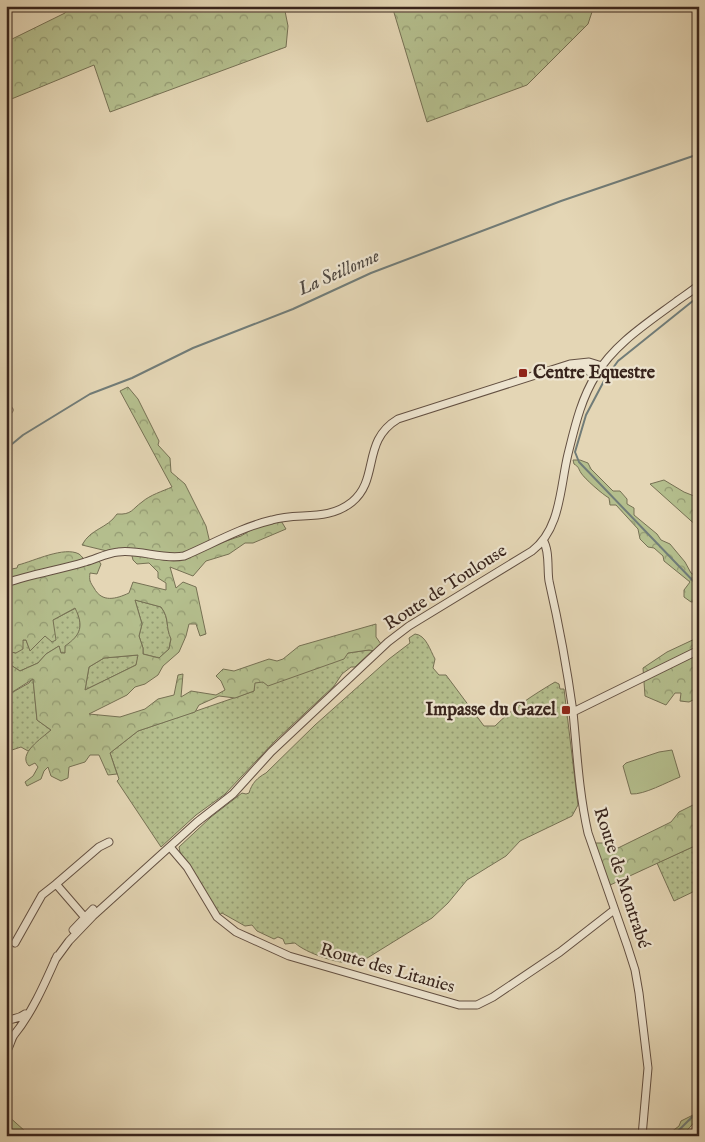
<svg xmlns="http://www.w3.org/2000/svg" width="705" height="1142" viewBox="0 0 705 1142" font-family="'IM FELL English',serif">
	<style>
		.grass { fill: url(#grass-dots); stroke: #767154 }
		.forest { fill: url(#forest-crowns); stroke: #767154; fill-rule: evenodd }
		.pitch { fill: #b4be8d; stroke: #767154 }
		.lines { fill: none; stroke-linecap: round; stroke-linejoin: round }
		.stream { stroke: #717c78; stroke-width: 2 }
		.minor-casing { stroke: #635042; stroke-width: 9 }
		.minor { stroke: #ede4cf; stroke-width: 7 }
		.poi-dot { fill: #8f2418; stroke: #ede4cf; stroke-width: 2 }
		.labels { text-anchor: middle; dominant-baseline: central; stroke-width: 4.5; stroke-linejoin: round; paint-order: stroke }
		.poi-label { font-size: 18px; font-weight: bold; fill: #38241c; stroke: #ede4cf; text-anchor: start }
		.street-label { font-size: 18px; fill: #38241c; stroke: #ede4cf }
		.water-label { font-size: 19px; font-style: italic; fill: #504942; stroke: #ede4cf }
	</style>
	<defs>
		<pattern id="grass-dots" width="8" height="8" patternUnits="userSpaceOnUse" patternTransform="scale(1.25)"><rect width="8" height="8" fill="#b4be8d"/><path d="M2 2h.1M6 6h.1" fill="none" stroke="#939a72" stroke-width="1.8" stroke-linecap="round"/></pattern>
		<pattern id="forest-crowns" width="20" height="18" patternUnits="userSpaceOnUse" patternTransform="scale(1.25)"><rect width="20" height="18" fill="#b4be8d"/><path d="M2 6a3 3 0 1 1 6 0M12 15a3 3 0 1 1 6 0" fill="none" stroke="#939a72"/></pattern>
	</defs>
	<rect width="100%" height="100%" fill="#e4d6b5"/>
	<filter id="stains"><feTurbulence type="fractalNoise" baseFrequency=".004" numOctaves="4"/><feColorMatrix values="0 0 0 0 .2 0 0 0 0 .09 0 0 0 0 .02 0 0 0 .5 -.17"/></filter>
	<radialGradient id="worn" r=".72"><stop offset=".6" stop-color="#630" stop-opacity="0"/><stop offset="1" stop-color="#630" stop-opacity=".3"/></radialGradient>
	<!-- grass -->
	<path class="grass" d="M 135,600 L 161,607 C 170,619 165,626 171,638 L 169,649 L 159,658 L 143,654 L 143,648 L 139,636 L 142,624 Z
		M 76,608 C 83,627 82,634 66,646 L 65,653 L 61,653 L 59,646 L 46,654 L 38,663 L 20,671 L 6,662 L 6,651 L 16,653 L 23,640 L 26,640 L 30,650 L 53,620 Z
		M 415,634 C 426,635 430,650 435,659 L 433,668 L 439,675 L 446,675 L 484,726 L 495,726 C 513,708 533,695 555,682 L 559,684 L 560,689 L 564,689 L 578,805 L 572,816 L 520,841 L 506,856 L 467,880 L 448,903 L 432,918 L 364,960 C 361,961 356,963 353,963 C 338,964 306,953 295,943 L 285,944 L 283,939 L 278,937 L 274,939 L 257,931 L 252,925 L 245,926 L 222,913 L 219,915 L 180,852 L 179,847 L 211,817 L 242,793 L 246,794 L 249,793 C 252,783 257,778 266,773 L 315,725 L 389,659 L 410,643 L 409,638 Z
		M 369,650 L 373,650 L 355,667 L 351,667 L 342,674 L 334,686 L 275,741 L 225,794 L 196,815 L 161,847 L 117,781 L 119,779 L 110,753 L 138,731 L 254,691 L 254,683 L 348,653 Z
		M 139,655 L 136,665 L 85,690 L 89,667 L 104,658 Z
		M 33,678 L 37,720 L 51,730 L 28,751 L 21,747 L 6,752 L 6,696 L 29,683 Z
		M 699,844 L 699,889 L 674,901 L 657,863 Z"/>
	<!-- forest -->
	<path class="forest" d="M 69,6 L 284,6 L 288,26 L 286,47 L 110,112 L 94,65 L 9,100 L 6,90 L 6,42 L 65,13 Z
		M 392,6 L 594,6 L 588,24 L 527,85 L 427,122 Z
		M 128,387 L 138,399 L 159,441 L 158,445 L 170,458 L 171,472 L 185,484 L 206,526 L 210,543 L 223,542 L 241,536 L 261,524 L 280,519 L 286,529 L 253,543 L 245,543 L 229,554 L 206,561 L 193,576 L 170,567 L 176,588 L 183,582 L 196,587 L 206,634 L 200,636 L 196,624 L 189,624 L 186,636 L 179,652 L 163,666 L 158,675 L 145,684 L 135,687 L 127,695 L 89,714 L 120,717 L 145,709 L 158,699 L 174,695 L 178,675 L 183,674 L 181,697 L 191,691 L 216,695 L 225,690 L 221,681 L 216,676 L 223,669 L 234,671 L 269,659 L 277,661 L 283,659 L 299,646 L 376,624 L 376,637 L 381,644 L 375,651 L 369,650 L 348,653 L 344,659 L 268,686 L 263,682 L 255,683 L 254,691 L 235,698 L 219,696 L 199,705 L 195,712 L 138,731 L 110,753 L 117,774 L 108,775 L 99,755 L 90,755 L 85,762 L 69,767 L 68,778 L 61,781 L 51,776 L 48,767 L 44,771 L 41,779 L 27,786 L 25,782 L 33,776 L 38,767 L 35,763 L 29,766 C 17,754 42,738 51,730 L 37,720 L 33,679 L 6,696 L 6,662 L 20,671 L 38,663 L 46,654 L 59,646 L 61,653 L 65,653 L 65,646 C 81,635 84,626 75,608 L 53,620 L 56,640 L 52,642 L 45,636 L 30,651 L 26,640 L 23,640 L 23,649 L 16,653 L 6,651 L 6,570 L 17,568 L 18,565 C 34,561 64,546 79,554 C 82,556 85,561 87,564 L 98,560 L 101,564 L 97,574 L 90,573 C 89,580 90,582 94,588 C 102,603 116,599 129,593 L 133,582 L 166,590 L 166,583 L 158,578 L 158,572 L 149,563 L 137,564 L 133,560 L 130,548 L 107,551 L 82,545 C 91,528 107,529 117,514 C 132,515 132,509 142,502 C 150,495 163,491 172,487 L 120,391 ZM 135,600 L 161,607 C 170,619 165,626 171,639 L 169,649 L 159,658 L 143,654 L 143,648 L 139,636 L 142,624 ZM 138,655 L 136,665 L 85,690 L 89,667 L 104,658 Z
		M 573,460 L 580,460 L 588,463 L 591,469 L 613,491 L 620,491 L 627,499 L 627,504 L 634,508 L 634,515 L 657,534 L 661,540 L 670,544 L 685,562 L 691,573 L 699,578 L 699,601 L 691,602 L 684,597 L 684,590 L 690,582 L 664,561 L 663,556 L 654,548 L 648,547 L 640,539 L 638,529 L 616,505 L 610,505 L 609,498 C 602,494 585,479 581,473 C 578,468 579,467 574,464 Z
		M 664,480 L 684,492 L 699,498 L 699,528 L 650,484 Z
		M 699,637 L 699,697 L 689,702 L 680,701 L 681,693 L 675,693 L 666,705 L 645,696 L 643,668 L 667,652 Z
		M 699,802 L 699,844 L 608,886 L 593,843 L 607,843 L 618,848 L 671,822 L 679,812 Z
		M 699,1112 L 699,1117 L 682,1136 L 666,1136 L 679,1126 L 681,1121 Z"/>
	<!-- pitch -->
	<path class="pitch" d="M 672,750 L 680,777 C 667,782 644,795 631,794 L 623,766 L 626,763 L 659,752 Z
		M 6,1114 L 26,1132 L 22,1136 L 6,1135 Z"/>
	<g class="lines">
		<!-- stream -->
		<path class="stream" d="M 699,296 L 618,361 L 605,379 L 586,415 L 575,452 L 579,462 L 699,587
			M 6,449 L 23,435 L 90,394 L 132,378 L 193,348 L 293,309 L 371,273 L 561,201 L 699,154
			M 673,1136 L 695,1114 L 699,1109"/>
		<!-- minor casing -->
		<g class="minor-casing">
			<path id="minor" d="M 577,364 L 585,368 L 595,377
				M 6,411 L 9,410
				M 543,540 C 550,551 547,569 549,581 C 559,625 567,668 573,712 C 577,753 579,793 588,833 L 627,945 L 635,970 L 639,993 L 648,1068 L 642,1136
				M 6,583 C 32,574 59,570 85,562 C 96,559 107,553 118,552 C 140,549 162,560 184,556 C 212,544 242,527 272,520 C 299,512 327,522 352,502 C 380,479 361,441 398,419 L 570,364 L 589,362 L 602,366
				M 573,712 L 699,650
				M 170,847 L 187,867 L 217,917 L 236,932 L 289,956 L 459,1005 L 477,1005 L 493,997 L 560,952 L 614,910
				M 56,884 L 99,847 L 109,842
				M 73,930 L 93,909
				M 15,943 L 42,895 L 56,884 L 88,921
				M 55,960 L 69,941 L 93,916 L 197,822 L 233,794 L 271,752 L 388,642 L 409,626 L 532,551 C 561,529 560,487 568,454 C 575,426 581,399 596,375 C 614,344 649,322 677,301 C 684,296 692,291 699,285
				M 6,1022 C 12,1017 18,1020 25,1014
				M 6,1052 C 10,1047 11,1039 14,1035 C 32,1013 45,983 57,956"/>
		</g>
		<!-- minor -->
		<use href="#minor" class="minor"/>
	</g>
	<!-- markers -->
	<g class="poi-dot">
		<rect x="518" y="368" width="10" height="10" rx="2.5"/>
		<rect x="561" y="705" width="10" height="10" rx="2.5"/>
	</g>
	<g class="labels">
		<!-- poi labels -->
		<g class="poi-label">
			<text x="533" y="373">Centre Equestre</text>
			<text x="556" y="710" text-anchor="end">Impasse du Gazel</text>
		</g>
		<!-- street labels -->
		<g class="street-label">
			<text transform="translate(446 588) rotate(-33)">Route de Toulouse</text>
			<text transform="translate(621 878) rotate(72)">Route de Montrabé</text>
			<text transform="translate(387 969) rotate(16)">Route des Litanies</text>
		</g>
		<!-- water labels -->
		<g class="water-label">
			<text transform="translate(339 273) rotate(-24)">La Seillonne</text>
		</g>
	</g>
	<!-- margin -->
	<rect width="705" height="1142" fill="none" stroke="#e4d6b5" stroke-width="25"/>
	<rect x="8" y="8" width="690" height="1127" fill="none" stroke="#38241c" stroke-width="2.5"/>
	<rect x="12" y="12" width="680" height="1117" fill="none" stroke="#38241c"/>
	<rect width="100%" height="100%" filter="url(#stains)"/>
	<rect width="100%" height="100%" fill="url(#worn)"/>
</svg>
